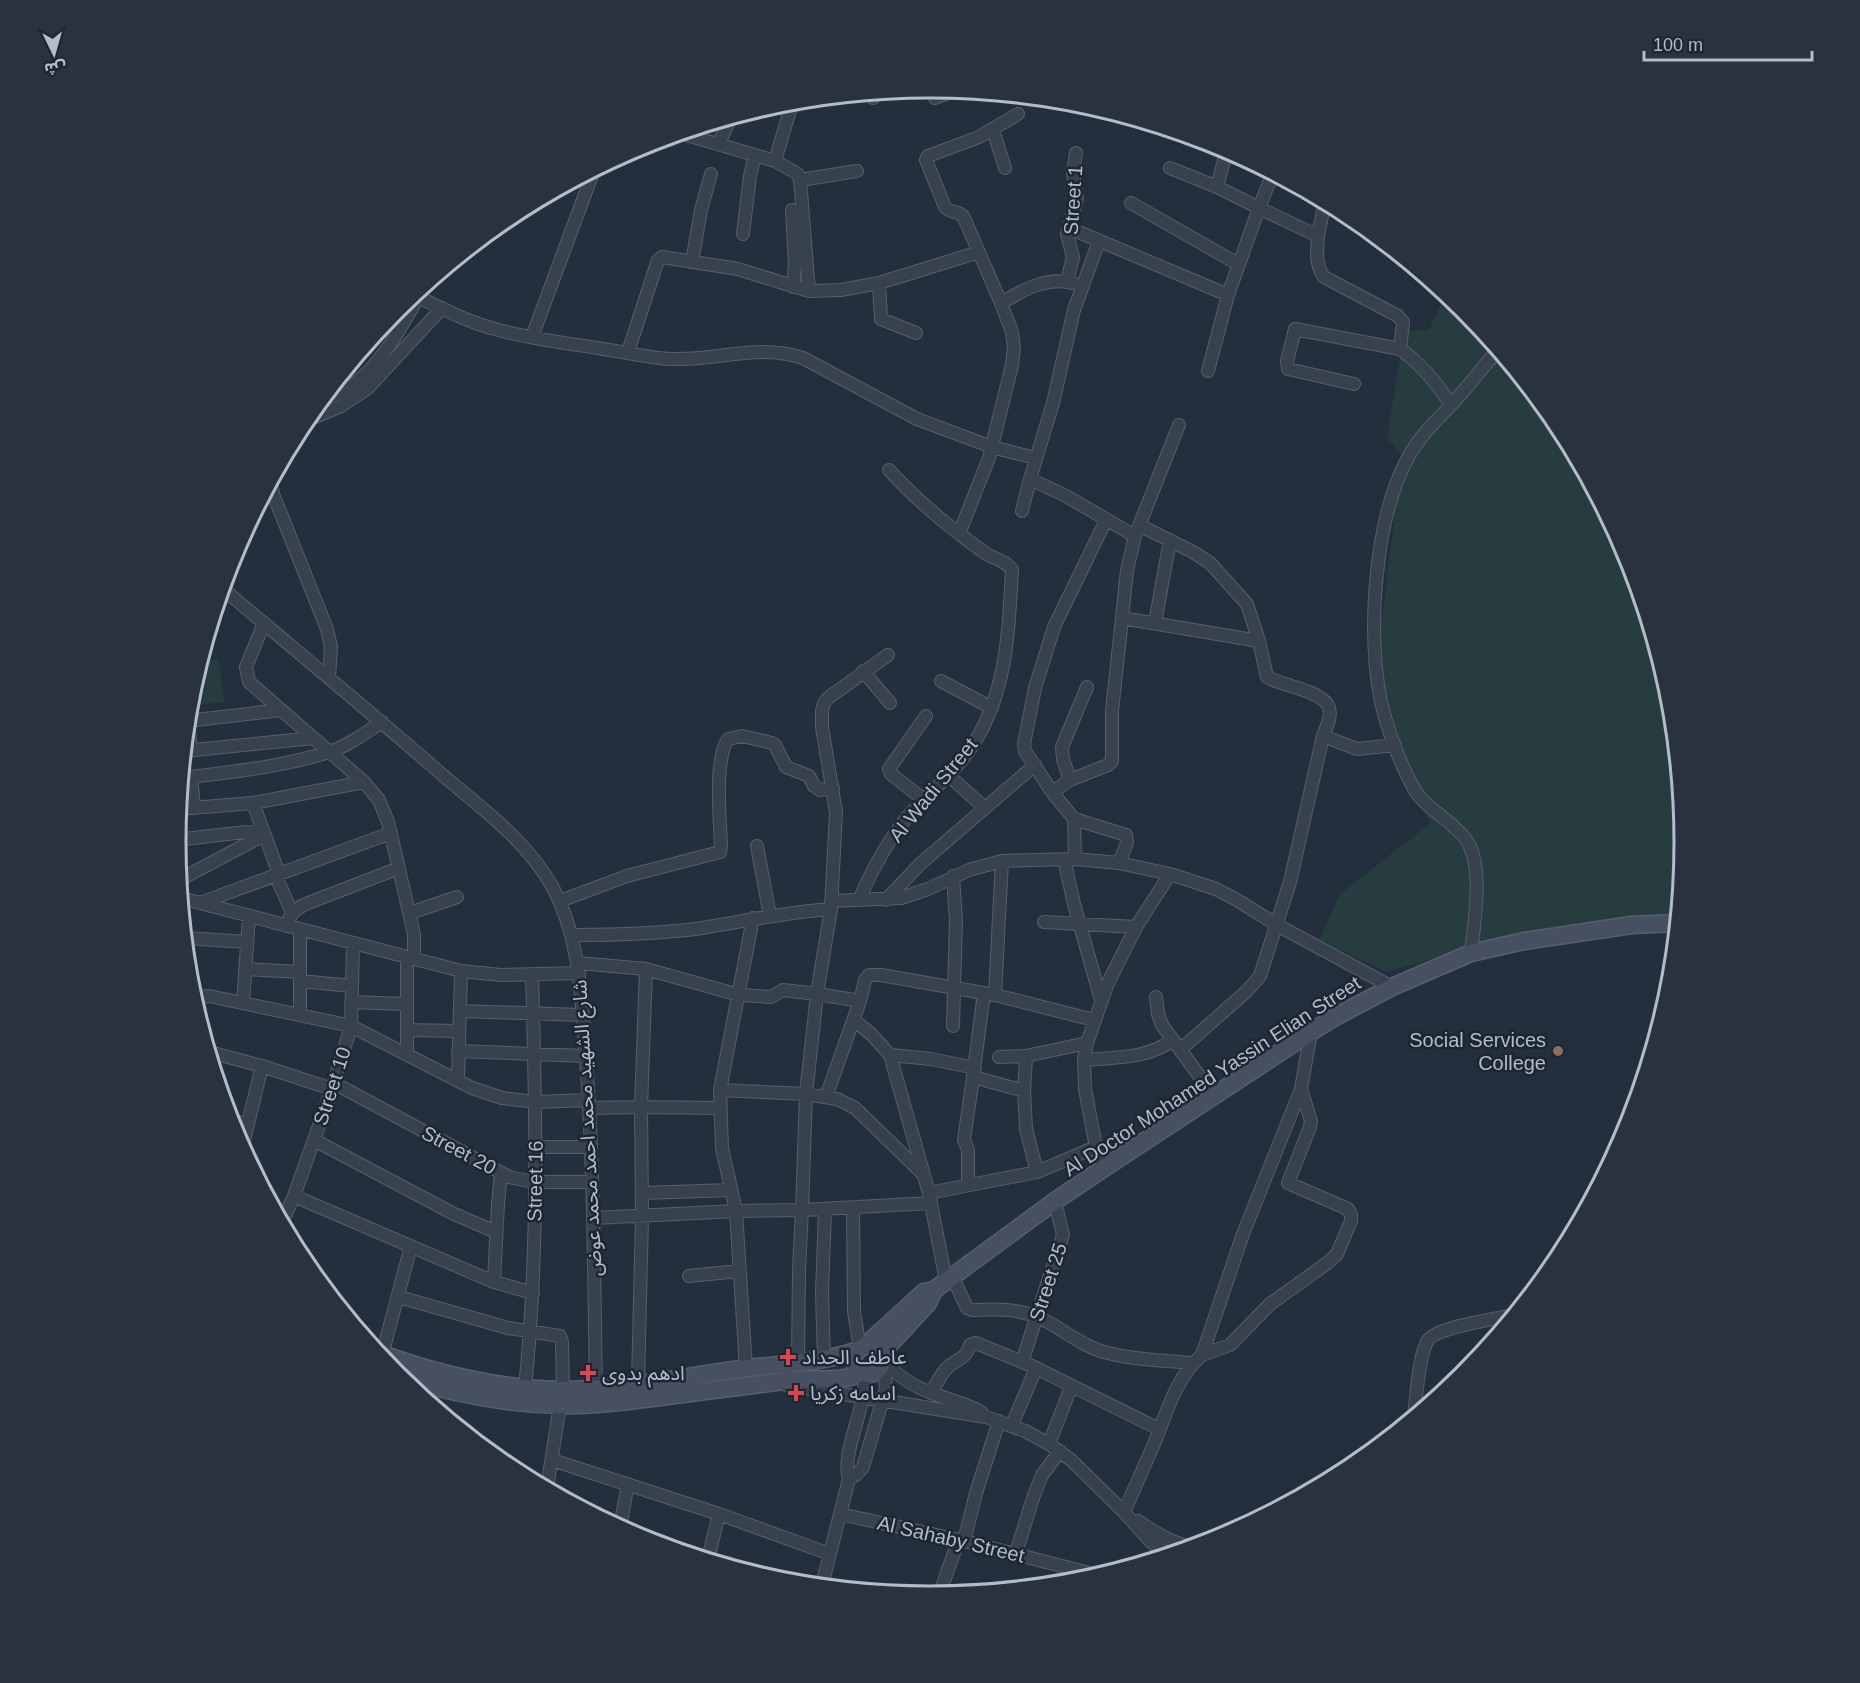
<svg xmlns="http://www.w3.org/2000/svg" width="1860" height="1683" viewBox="0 0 1860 1683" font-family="Helvetica,'Noto Sans Arabic',sans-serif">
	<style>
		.green { fill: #263c3f }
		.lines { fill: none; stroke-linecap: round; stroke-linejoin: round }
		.street-casing { stroke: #565f6c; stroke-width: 14 }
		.secondary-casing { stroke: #565f6c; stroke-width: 19 }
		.street { stroke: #38414e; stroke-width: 12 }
		.secondary { stroke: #465061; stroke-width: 16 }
		.education-dot { fill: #8d6e63; stroke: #1d2633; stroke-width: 2 }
		.health-dot { fill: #e0444e; stroke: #1d2633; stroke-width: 2 }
		.labels { text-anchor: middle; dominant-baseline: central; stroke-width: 5; stroke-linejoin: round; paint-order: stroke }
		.street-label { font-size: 20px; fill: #b4bcc9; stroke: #1d2633 }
		.poi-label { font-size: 20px; fill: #b4bcc9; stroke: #1d2633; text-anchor: start }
		.rim { fill: none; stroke: #b4bcc9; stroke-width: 3 }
	</style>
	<rect width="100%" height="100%" fill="#242f3e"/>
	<!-- green -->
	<path class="green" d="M 1443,300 L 1455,305 L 1457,303 L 1464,308 L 1558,423 L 1627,553 L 1670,695 L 1684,842 L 1677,914 L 1578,925 L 1463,950 L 1387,972 L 1319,940 L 1340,894 L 1431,823 L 1415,797 L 1378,684 L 1382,619 L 1396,503 L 1409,463 L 1387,438 L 1399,362 L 1409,331 L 1429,330 Z
		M 219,659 L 224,702 L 189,706 L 190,694 L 200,662 Z"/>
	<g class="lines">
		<!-- street casing -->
		<g class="street-casing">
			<path id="street" d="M 873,93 L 873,98
				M 935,98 L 956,90
				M 993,130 L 1005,168
				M 680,133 L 775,161 L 798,174 L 800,180 L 809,291
				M 719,143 L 731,117
				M 775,161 L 793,100
				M 1170,168 L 1217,187 L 1227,149
				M 1273,173 L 1259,208 L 1318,236 L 1325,201
				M 800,180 L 857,171
				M 1131,203 L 1238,264
				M 792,210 L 795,265 L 793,287
				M 1081,233 L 1228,295
				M 743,234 L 750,176 L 755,155
				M 1318,236 C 1317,251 1315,264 1324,277 L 1398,316 L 1403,322 L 1400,349
				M 692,262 L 701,210 L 711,174
				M 1067,281 L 1073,257 L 1067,234 L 1077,199 L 1073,173 L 1076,153
				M 879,283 L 881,319 L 916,333
				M 414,293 L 418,297 C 443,309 468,322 495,329 C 530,339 567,343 603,349 C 626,352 649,358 671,359 C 718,361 757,343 803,358 L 917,419 L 992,447 L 1035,458
				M 1001,303 C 1023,290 1047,276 1073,283
				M 532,337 L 594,170
				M 628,352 L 658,260 L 662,257 L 738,269 L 809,291 L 841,290 L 879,283 L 979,252
				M 1208,371 L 1228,295 L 1259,208 L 1217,187
				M 1354,384 L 1288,369 L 1287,361 L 1295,329 L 1400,349 C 1421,364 1437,383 1451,405
				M 319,402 C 331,397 343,392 353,385 C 381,365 402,326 418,297
				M 303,422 L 341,406 L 367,389 L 442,308
				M 1030,479 L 1053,403 L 1074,310 L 1099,241
				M 271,481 L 273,494 L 327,629 L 331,647 L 329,678
				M 1022,511 L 1030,479 L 1066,496 L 1135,536
				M 1106,520 L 1054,627 L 1035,688 L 1024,744 L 1025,751 L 1052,792 L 1074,819 L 1126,835 L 1127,843 L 1119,863
				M 959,534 L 989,458 L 1012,365 L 1014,348 L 1012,332 L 1001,303 L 964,218 C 960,210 951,214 945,207 L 926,160 L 928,156 L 979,137 L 1018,114
				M 222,588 C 294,649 367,709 438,771 C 478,806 525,838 552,886 C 581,939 581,999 586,1058 C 594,1168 594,1278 596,1388
				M 1122,618 L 1127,570 L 1135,536 L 1179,425
				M 264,623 L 246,667 L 249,682 L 364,782 L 379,800 L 388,822 L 414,934 L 414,959
				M 1155,623 L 1170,540
				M 1259,641 L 1267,677 C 1282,686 1325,691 1329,708 C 1332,717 1326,728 1323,736 L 1357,749 L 1395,745
				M 863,671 L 890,703
				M 941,681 L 992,708
				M 187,721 L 281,710
				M 188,721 L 191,751
				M 184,751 L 313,738
				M 948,775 L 985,808
				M 191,777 L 194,808
				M 182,778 C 231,772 282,767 329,752 C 348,746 365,733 382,722
				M 1070,780 L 1063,759 L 1062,747 L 1087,687
				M 1052,792 L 1070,780 L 1108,765 L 1112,761 L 1112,711 L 1122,618 L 1259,641 L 1247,604 L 1210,563 L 1193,552 L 1139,525
				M 924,800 L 891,774 L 889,769 L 926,716
				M 253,803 L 279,874
				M 179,809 L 253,803 L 364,782
				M 1074,819 L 1075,859
				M 176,840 L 263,830
				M 757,846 L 770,916
				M 1064,859 L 1074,904 L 1101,1000
				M 276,876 L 292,913
				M 179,880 L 264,835
				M 181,898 L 461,971 L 501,975 L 579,973
				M 859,900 C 872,870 888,839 910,814 C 932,790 957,770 974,743 C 1007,691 1009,629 1012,570 C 1007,561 994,559 985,553 C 950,528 918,502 889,470
				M 886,900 L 920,864 L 1035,765
				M 560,901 L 627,876 L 720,852 L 721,846 C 720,820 714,759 728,739 L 742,736 L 772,743 L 775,745 L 786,767 L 809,776 L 814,786 L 820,790 L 833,788
				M 831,901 L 901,898 L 928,889 L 969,870 L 1002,861 L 1075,859 L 1119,863 L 1170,874 L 1216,889 L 1237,900 L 1277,925 L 1392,987
				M 200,903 L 391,833
				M 410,913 L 457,897
				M 1044,922 L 1136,927
				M 286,926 L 292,913 L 303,905 L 399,868
				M 300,930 L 300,1015
				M 572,935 C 616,935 659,934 702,928 C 745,921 787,912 831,909
				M 185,938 L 247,942
				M 1471,953 C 1474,923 1484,868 1467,841 C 1464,836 1457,830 1452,825 C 1439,813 1421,803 1413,787 C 1399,761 1388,731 1381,702 C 1367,632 1374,516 1410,454 C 1422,433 1438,419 1454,402 C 1469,385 1483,367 1498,350
				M 407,958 L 407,1054
				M 578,963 L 646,969 L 739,995 L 771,997 L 783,990 L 817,994 L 831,909 L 836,812 L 822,727 L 822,711 L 824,703 L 828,698 L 888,655
				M 245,969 L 300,972
				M 646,969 L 641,1107 L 719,1108
				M 300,981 L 352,986
				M 984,993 L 973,1077 L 1024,1091 L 1026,1056
				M 995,995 L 1094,1020
				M 193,997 L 209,996 L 351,1026 L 472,1088 L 502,1098 L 536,1102 L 589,1100
				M 1156,997 L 1158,1014 L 1162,1025 L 1214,1096
				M 351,1002 L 407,1004
				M 243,1003 L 249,917
				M 460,1011 L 582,1015
				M 854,1020 L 872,1035 L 890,1055 L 929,1193 L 946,1281
				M 953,1026 L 956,920 L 953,876
				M 407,1030 L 459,1031
				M 1180,1050 L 1247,991 L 1260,976 L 1290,882 L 1323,736
				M 458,1051 L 586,1056
				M 209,1052 L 262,1066 L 332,1089
				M 890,1055 L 931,1059 L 975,1068
				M 999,1057 L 1026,1056 L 1087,1043
				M 1084,1060 C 1116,1057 1147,1059 1173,1040
				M 458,1080 L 461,971
				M 334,1083 L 509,1177 L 534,1182 L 592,1182
				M 720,1090 L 753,918
				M 826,1097 L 860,1001
				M 589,1108 L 641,1107 L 642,1216 L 638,1383
				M 230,1120 L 248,1124 L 262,1066
				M 314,1140 L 454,1214 L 496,1232
				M 535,1147 L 591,1147
				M 242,1148 L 248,1124
				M 1104,1168 L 1096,1147 L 1085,1089 L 1084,1060 L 1087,1043 L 1108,983 L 1136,927 L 1170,874
				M 1037,1172 L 1096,1147
				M 968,1185 L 968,1150 L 964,1140 L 973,1077
				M 642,1193 L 731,1190
				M 929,1193 L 1037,1172 L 1026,1129 L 1024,1091
				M 294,1196 L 494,1282 L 533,1293
				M 853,1209 L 854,1311 L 860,1349
				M 594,1218 L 736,1211 L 802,1210 L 806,1094 L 837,1099 L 855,1108 L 924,1175
				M 282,1222 L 294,1196 L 332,1089 L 351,1026 L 353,944
				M 689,1276 L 739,1271
				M 952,1276 L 967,1308 L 972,1310 C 997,1309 1020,1308 1044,1320 C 1064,1330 1082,1346 1104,1352 C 1132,1360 1163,1360 1191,1363
				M 494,1282 L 498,1204 L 501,1173
				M 399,1297 L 508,1328 L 560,1336 L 562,1342 L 563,1390
				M 382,1355 L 411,1246
				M 1202,1355 L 1230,1345 L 1270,1304 L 1326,1264 L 1337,1254 L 1351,1221 L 1351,1215 L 1348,1209 L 1288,1183 L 1310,1127 L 1311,1121 L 1301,1089
				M 824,1358 L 822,1293 L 825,1210
				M 882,1359 C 896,1375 912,1386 932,1393 C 948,1400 966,1403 981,1412
				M 798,1361 L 799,1271 L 802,1210 L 931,1203
				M 1022,1362 L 1063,1235 L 1055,1201
				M 746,1368 L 736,1211 L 722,1148 L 720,1090 L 806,1094 L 817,994 L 860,1001 L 865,980 L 869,975 L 881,975 L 995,995 L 1002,861
				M 786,1385 L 986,1417 L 1025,1431 L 1049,1444 L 1071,1460 L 1124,1512 L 1152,1543 L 1168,1554
				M 525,1388 C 539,1251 536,1112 532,975
				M 931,1393 C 936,1385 940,1375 947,1368 C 957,1358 965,1361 970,1345 L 976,1343 L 1032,1366 L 1159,1429
				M 1414,1416 C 1416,1400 1419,1350 1429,1339 C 1439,1327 1495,1319 1513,1315
				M 1012,1425 L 1036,1368
				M 1049,1444 L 1071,1387
				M 552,1460 L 719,1514 L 830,1554
				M 849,1479 L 857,1474 L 863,1467 L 886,1388 L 885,1375 L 881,1366
				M 547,1488 L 560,1405
				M 1124,1512 C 1134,1489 1144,1467 1154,1444 C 1166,1414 1177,1375 1202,1355 L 1243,1234 L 1301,1089 L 1311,1032
				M 840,1514 L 964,1541 L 1097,1575
				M 1138,1521 C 1156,1533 1171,1543 1192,1547
				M 620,1527 L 628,1484
				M 964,1541 L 976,1493 L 999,1421
				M 1016,1553 L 1033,1498 L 1042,1475 L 1060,1451
				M 708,1559 L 719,1514
				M 1068,1582 L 1107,1572
				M 822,1585 L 849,1479 C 840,1453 869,1404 864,1372
				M 939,1595 L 959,1539"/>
		</g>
		<!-- secondary casing -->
		<g class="secondary-casing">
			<path id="secondary" d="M 865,1346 L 924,1292 L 934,1290 L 1055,1201 L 1104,1168 L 1311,1032 L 1337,1016 L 1392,987 L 1471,953 L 1524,941 L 1632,925 L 1676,923
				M854 1360a14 14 0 1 1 28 0a14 14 0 1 1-28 0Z
				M 379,1353 C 437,1374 499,1389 561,1390 C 621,1390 682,1377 741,1369 C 779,1364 823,1363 858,1350
				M 881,1354 L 928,1303 L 934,1290
				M 399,1377 C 451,1393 505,1404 560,1405 C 594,1406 627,1401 660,1397 C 703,1391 747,1386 791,1380 C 811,1378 847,1383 862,1372"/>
		</g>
		<!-- street -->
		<use href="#street" class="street"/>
		<!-- secondary -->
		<use href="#secondary" class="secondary"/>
	</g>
	<!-- markers -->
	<circle class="education-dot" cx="1558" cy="1051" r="6"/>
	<g class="health-dot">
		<path d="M785 1348h6v6h6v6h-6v6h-6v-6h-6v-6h6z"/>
		<path d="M585 1364h6v6h6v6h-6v6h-6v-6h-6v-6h6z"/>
		<path d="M793 1384h6v6h6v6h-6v6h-6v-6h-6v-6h6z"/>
	</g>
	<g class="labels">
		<!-- street labels -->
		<g class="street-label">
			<text transform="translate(1073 200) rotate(-86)">Street 1</text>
			<text transform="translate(933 790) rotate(-51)">Al Wadi Street</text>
			<text transform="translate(1212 1076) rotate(-33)">Al Doctor Mohamed Yassin Elian Street</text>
			<text transform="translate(332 1086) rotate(-72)">Street 10</text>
			<text transform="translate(587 1128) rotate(-93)">شارع الشهيد محمد احمد محمد عوض</text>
			<text transform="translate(459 1150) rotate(28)">Street 20</text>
			<text transform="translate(535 1181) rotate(-89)">Street 16</text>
			<text transform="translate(1048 1282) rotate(-72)">Street 25</text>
			<text transform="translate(951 1539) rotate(13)">Al Sahaby Street</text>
		</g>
		<!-- poi labels -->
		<g class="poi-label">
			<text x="1546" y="1040" text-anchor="end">Social Services<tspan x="1546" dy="23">College</tspan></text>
			<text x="802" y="1357">عاطف الحداد</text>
			<text x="602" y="1373">ادهم بدوى</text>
			<text x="810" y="1393">اسامه زكريا</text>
		</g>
	</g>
	<!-- crop -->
	<path d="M0 0H1860V1683H0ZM186 842a744 744 0 1 1 1488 0a744 744 0 1 1-1488 0Z" fill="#29323f" fill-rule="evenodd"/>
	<path class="rim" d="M186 842a744 744 0 1 1 1488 0a744 744 0 1 1-1488 0Z"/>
	<!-- north arrow -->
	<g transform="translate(54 54) rotate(175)" stroke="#1d2633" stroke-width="4.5" paint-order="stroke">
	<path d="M0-4.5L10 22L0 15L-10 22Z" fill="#b4bcc9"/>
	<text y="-9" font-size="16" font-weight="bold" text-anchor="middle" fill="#b4bcc9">ش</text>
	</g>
	<!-- scale -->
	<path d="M1644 51v9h168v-9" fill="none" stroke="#b4bcc9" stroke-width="3"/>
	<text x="1653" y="51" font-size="18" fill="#b4bcc9" stroke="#1d2633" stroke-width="4.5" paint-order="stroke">100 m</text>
</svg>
